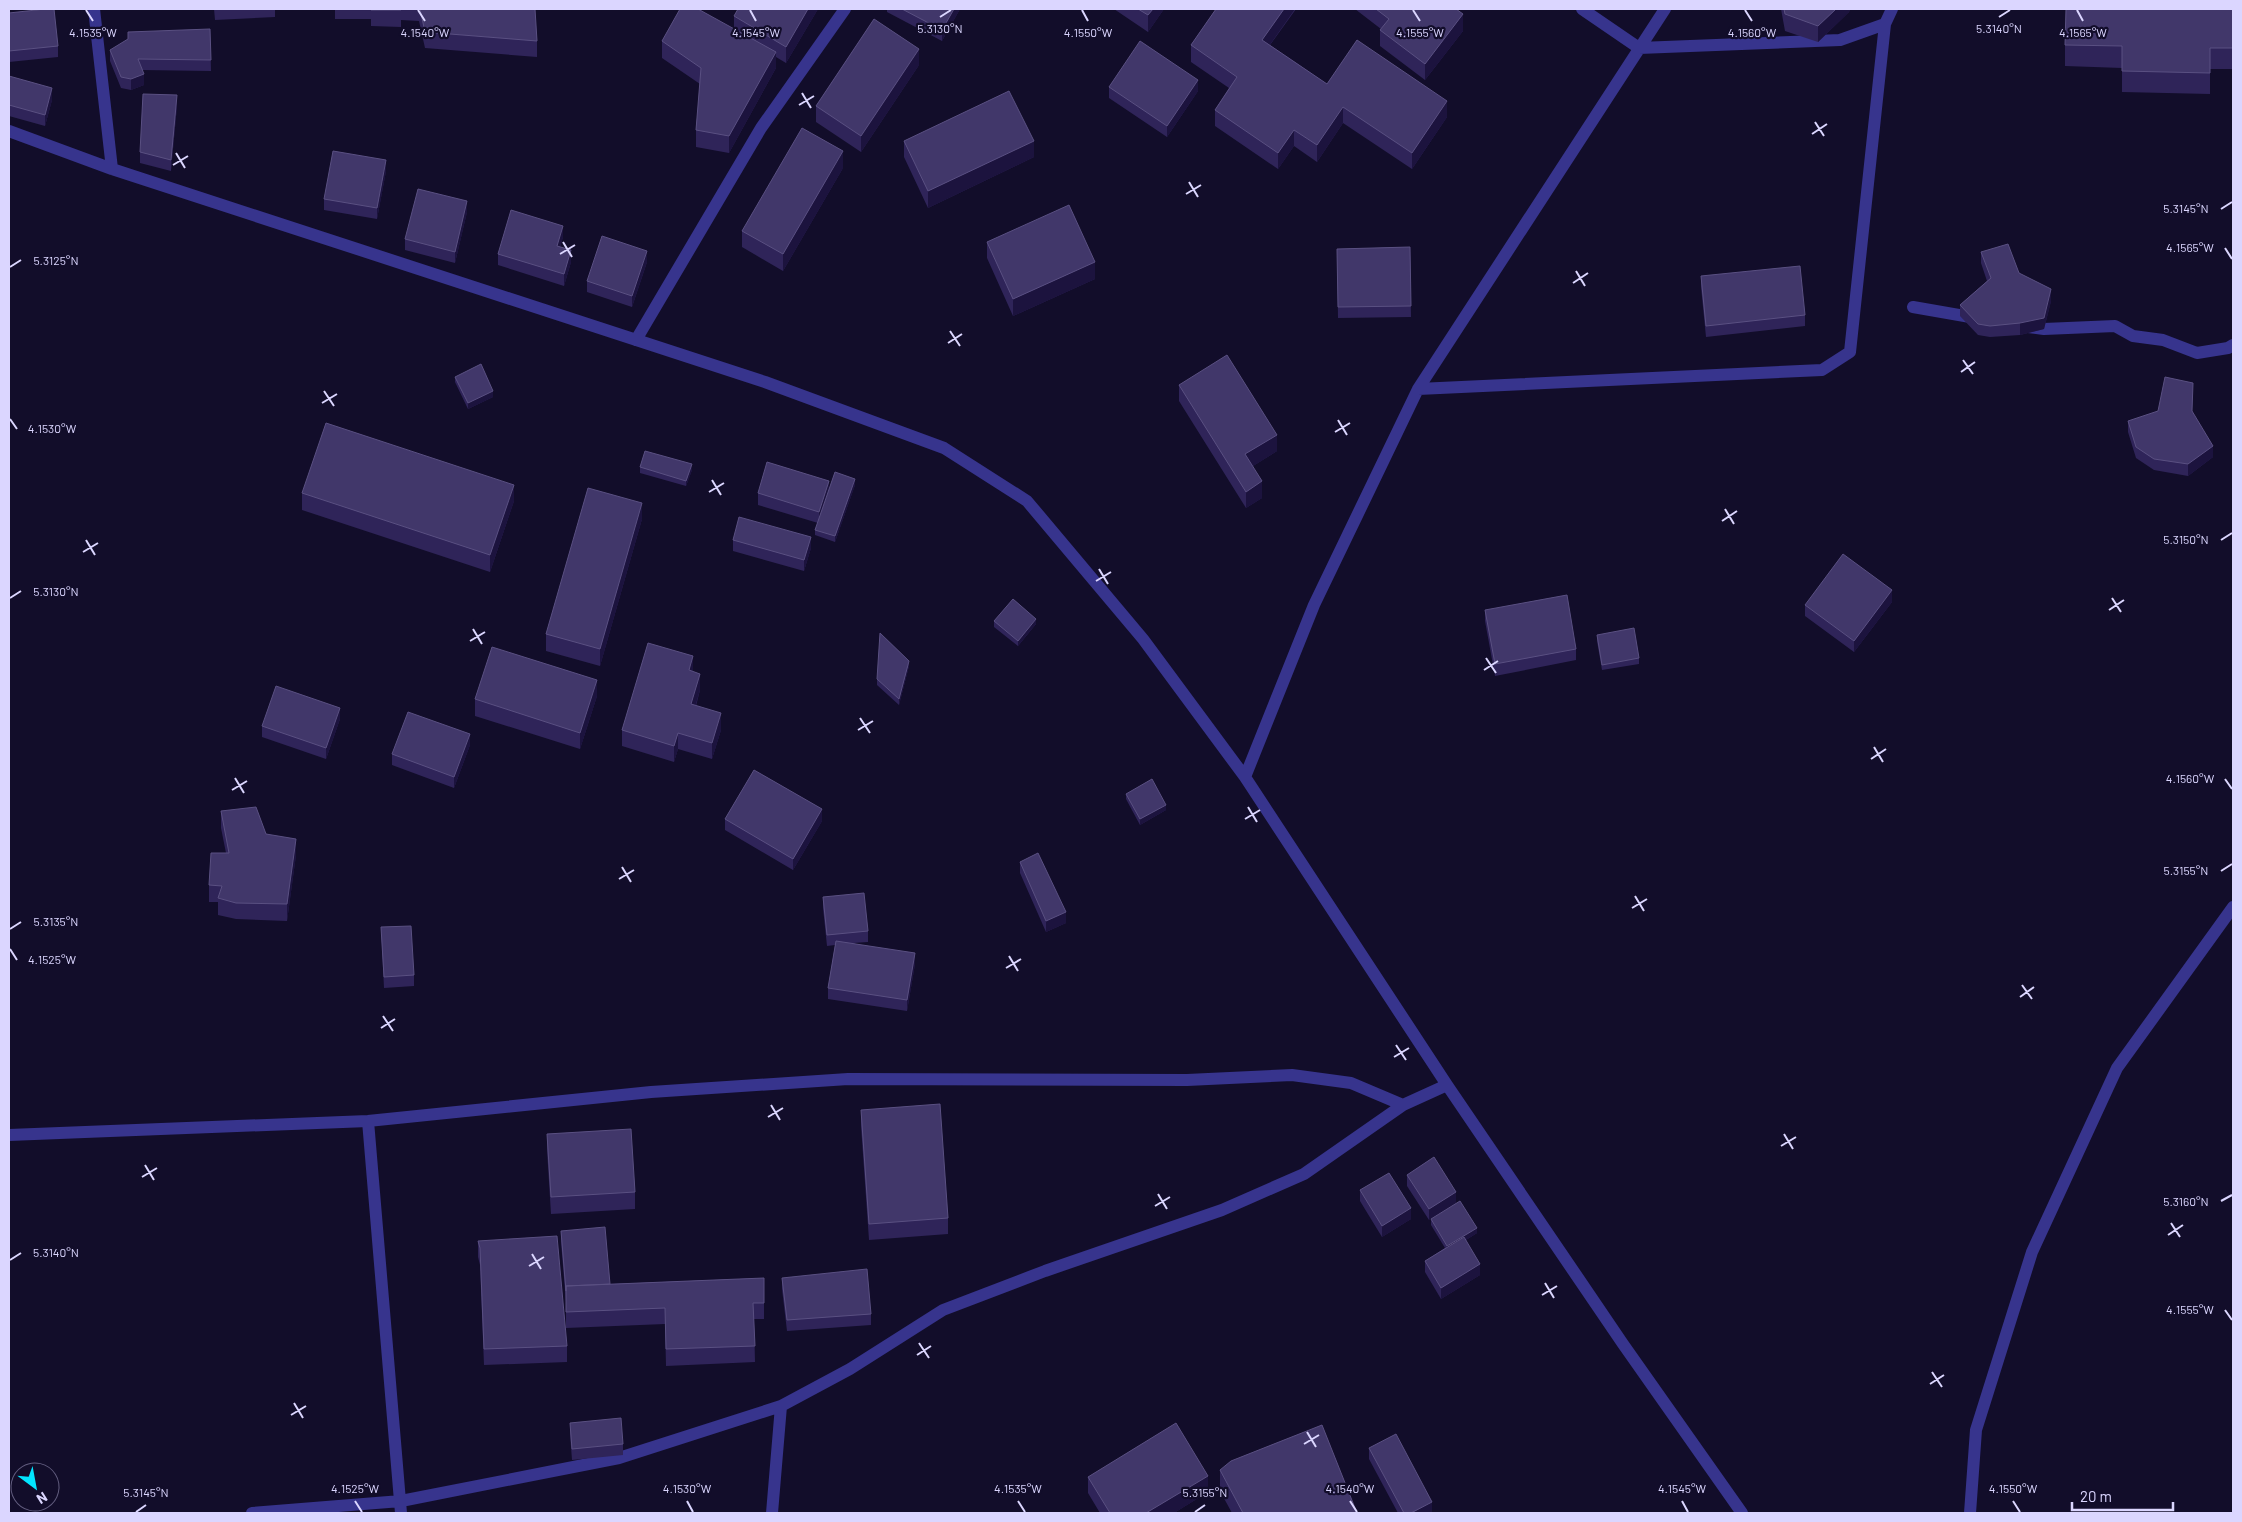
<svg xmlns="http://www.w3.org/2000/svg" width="2242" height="1522" viewBox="0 0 2242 1522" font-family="Barlow,sans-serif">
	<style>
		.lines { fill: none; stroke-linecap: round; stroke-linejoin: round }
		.minor { stroke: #37348d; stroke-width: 12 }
		.wall { fill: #2f2459 }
		.shaded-wall { fill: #1c133e }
		.building { fill: #41376a; stroke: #5a5082 }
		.ticks { fill: none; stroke: #dbd6ff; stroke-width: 2 }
		.ticks-label { font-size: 12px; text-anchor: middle; fill: #dbd6ff; stroke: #120d2a; stroke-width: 4.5; stroke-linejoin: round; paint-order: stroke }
	</style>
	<rect width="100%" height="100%" fill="#120d2a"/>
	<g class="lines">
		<!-- minor -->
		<path class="minor" d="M 94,9 L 112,169
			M 1582,9 L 1639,48 L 1840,40 L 1885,24 L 1892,9
			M 9,131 L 112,169 L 765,382 L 944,448 L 1027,501 L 1143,639 L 1245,777 L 1447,1085 L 1623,1344 L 1742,1513
			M 1913,307 L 1976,318
			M 2028,327 L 2044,329 L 2115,326 L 2133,336 L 2163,340 L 2197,353 L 2228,348 L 2233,345
			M 636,340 L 761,128 L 845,9
			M 1418,389 L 1822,370 L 1850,352 L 1885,24
			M 1245,777 L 1314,605 L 1418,389 L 1665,9
			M 368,1121 L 401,1513
			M 9,1135 L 368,1121 L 651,1092 L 848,1079 L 1187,1080 L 1292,1075 L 1351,1083 L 1403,1105
			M 252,1513 L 401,1501 L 619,1458 L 781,1406 L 850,1369 L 943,1310 L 1045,1271 L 1222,1210 L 1304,1174 L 1403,1105 L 1447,1085
			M 772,1513 L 781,1406
			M 1970,1513 L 1976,1430 L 2032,1252 L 2117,1068 L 2233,907"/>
	</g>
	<!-- wall -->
	<path class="wall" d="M 214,9 L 275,9 L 275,17 L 215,20 Z
		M 335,9 L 533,9 L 537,41 L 537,57 L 425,48 L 419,21 L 401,20 L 401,27 L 371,26 L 371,19 L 335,19 Z
		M 818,9 L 786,63 L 776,57 L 776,68 L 729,153 L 696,147 L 696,130 L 700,84 L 662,58 L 662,41 L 734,28 L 734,16 Z
		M 887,9 L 960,9 L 942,41 L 887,12 Z
		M 1114,9 L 1164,9 L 1148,32 Z
		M 1216,9 L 1296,9 L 1270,45 L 1327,84 L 1447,117 L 1412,169 L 1343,123 L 1317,162 L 1294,146 L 1278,169 L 1215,126 L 1215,110 L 1229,88 L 1191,62 L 1191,45 Z
		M 1355,9 L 1456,9 L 1463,31 L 1425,80 L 1380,46 L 1380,30 L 1381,29 Z
		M 1781,9 L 1850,9 L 1849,12 L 1818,42 L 1785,31 Z
		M 2233,9 L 2233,69 L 2210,69 L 2210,94 L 2122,92 L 2122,68 L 2065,66 L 2065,45 Z
		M 9,13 L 58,46 L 58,57 L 9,62 Z
		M 210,29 L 211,71 L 142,70 L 144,85 L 131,90 L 121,88 L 110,61 L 110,50 Z
		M 919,65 L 861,152 L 816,122 L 816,106 Z
		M 9,76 L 52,100 L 45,126 L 9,116 Z
		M 1109,87 L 1198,91 L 1167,137 L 1109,98 Z
		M 177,106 L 171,171 L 140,163 L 140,152 Z
		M 904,141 L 1034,157 L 928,208 L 904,157 Z
		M 843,168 L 783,271 L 742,247 L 742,231 Z
		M 386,171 L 377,219 L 324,210 L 324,199 Z
		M 467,212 L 455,263 L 405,250 L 405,239 Z
		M 563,237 L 560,247 L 571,262 L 564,286 L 498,265 L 498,254 Z
		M 987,242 L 1095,279 L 1013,316 L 987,258 Z
		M 1410,247 L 1411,317 L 1338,318 L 1337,249 Z
		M 1981,252 L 2019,273 L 2051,301 L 2044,329 L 2020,335 L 1990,337 L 1978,335 L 1960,316 L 1960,305 L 1987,281 L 1981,263 Z
		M 647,262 L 632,307 L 587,292 L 587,281 Z
		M 1701,276 L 1805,315 L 1805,326 L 1706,337 L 1701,287 Z
		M 455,377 L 493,397 L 468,409 L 455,382 Z
		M 1179,385 L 1277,451 L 1253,466 L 1262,498 L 1246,508 L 1179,401 Z
		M 2192,411 L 2213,457 L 2188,476 L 2154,470 L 2136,458 L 2128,432 L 2128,421 Z
		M 640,467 L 692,470 L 686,486 L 640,473 Z
		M 855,485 L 835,542 L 815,535 L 815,530 L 818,523 L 758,505 L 758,493 L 829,490 Z
		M 302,493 L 514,501 L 490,572 L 302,510 Z
		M 642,519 L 600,666 L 546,651 L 546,634 Z
		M 733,540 L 811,548 L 804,571 L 733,551 Z
		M 1892,602 L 1854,652 L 1805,616 L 1805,605 Z
		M 1485,610 L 1576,649 L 1576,660 L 1495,676 L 1485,621 Z
		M 994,621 L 1036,624 L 1018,646 L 994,627 Z
		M 1597,635 L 1639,658 L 1639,664 L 1602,670 L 1597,641 Z
		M 909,666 L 899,705 L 877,685 L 877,679 Z
		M 693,671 L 700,690 L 696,706 L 721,730 L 712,759 L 678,749 L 674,762 L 622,746 L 622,730 Z
		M 597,696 L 580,749 L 475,716 L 475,699 Z
		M 340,719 L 326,759 L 262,737 L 262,726 Z
		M 470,745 L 454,788 L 392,765 L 392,754 Z
		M 1126,794 L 1166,810 L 1140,825 L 1126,799 Z
		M 221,811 L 266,834 L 296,855 L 287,921 L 236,919 L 218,915 L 218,902 L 209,902 L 209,885 L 226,853 L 221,828 Z
		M 725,819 L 822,821 L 793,870 L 725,830 Z
		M 1020,862 L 1066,923 L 1046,932 L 1020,873 Z
		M 823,897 L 868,931 L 868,942 L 853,943 L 915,964 L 907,1011 L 828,999 L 828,988 L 835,945 L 827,946 L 823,908 Z
		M 381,927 L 414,975 L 414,986 L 384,988 Z
		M 861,1110 L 948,1218 L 948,1234 L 869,1240 L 861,1126 Z
		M 547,1134 L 635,1192 L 635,1209 L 551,1214 L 547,1150 Z
		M 1407,1175 L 1456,1192 L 1429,1220 L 1407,1186 Z
		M 1360,1190 L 1411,1219 L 1382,1237 L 1360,1201 Z
		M 1431,1219 L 1477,1233 L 1466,1240 L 1480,1275 L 1441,1299 L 1425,1272 L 1425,1261 L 1445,1248 L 1431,1225 Z
		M 561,1231 L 610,1284 L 764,1278 L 764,1319 L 754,1319 L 755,1362 L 666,1366 L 665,1324 L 566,1328 L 566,1302 L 561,1242 Z
		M 478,1241 L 567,1346 L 567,1362 L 484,1365 L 480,1265 L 478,1257 Z
		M 782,1278 L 871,1314 L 871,1325 L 787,1331 L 782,1289 Z
		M 570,1423 L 623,1444 L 623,1455 L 572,1460 L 570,1434 Z
		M 1369,1448 L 1432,1513 L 1398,1513 L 1369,1459 Z
		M 1220,1470 L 1357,1513 L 1232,1513 L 1220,1491 Z
		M 1088,1477 L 1208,1492 L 1174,1513 L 1100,1513 L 1088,1493 Z"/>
	<!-- shaded-wall -->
	<path class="shaded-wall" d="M 808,9 L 818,9 L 786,63 L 786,47 Z
		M 954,9 L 960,9 L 942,41 L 942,30 Z
		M 1153,9 L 1164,9 L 1148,32 L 1148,15 Z
		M 1284,9 L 1295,9 L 1262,56 L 1262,40 Z
		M 1836,9 L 1850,9 L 1849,12 L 1818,42 L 1818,26 Z
		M 1463,14 L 1463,31 L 1425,80 L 1425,64 Z
		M 919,49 L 919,65 L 861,152 L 861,136 Z
		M 776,52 L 776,68 L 729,153 L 729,136 Z
		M 144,74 L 144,85 L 131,90 L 131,79 Z
		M 1198,80 L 1198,91 L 1167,137 L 1167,126 Z
		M 52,88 L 52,100 L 45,126 L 45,115 Z
		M 177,95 L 177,106 L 171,171 L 171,160 Z
		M 1447,101 L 1447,117 L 1412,169 L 1412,153 Z
		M 1343,107 L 1343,123 L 1317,162 L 1317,145 Z
		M 1294,130 L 1294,146 L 1278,169 L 1278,153 Z
		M 1034,141 L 1034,157 L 928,208 L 928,191 Z
		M 843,151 L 843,168 L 783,271 L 783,254 Z
		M 386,160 L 386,171 L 377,219 L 377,208 Z
		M 467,201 L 467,212 L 455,263 L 455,252 Z
		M 563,226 L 563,237 L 557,257 L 557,246 Z
		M 571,250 L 571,262 L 564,286 L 564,274 Z
		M 647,251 L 647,262 L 632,307 L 632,296 Z
		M 1095,262 L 1095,279 L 1013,316 L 1013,299 Z
		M 2051,289 L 2051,301 L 2044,329 L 2020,335 L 2020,323 Z
		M 493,391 L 493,397 L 468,409 L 468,403 Z
		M 1277,435 L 1277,451 L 1245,471 L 1245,454 Z
		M 2213,446 L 2213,457 L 2188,476 L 2188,464 Z
		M 692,464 L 692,470 L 686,486 L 686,481 Z
		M 855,479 L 855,485 L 835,542 L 835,536 Z
		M 829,481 L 829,492 L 819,524 L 819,512 Z
		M 1262,481 L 1262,498 L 1246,508 L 1246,492 Z
		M 514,485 L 514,501 L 490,572 L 490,555 Z
		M 642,503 L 642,519 L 600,666 L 600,649 Z
		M 811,537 L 811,548 L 804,571 L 804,560 Z
		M 1892,590 L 1892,602 L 1854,652 L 1854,641 Z
		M 1036,619 L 1036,624 L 1018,646 L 1018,641 Z
		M 693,656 L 693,672 L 689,670 Z
		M 909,661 L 909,666 L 899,705 L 899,699 Z
		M 700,674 L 700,690 L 691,721 L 691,704 Z
		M 597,680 L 597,696 L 580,749 L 580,733 Z
		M 340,708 L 340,719 L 326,759 L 326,748 Z
		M 721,713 L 721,730 L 712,759 L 712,743 Z
		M 678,733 L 678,749 L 674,762 L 674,746 Z
		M 470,734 L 470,745 L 454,788 L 454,777 Z
		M 1166,805 L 1166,810 L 1140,825 L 1140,819 Z
		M 822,809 L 822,821 L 793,870 L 793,859 Z
		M 296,839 L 296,855 L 287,921 L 287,904 Z
		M 1066,912 L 1066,923 L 1046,932 L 1046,921 Z
		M 915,953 L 915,964 L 907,1011 L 907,1000 Z
		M 1456,1192 L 1456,1203 L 1429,1220 L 1429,1209 Z
		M 1411,1208 L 1411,1219 L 1382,1237 L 1382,1226 Z
		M 1477,1228 L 1477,1233 L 1447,1252 L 1447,1246 Z
		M 1480,1264 L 1480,1275 L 1441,1299 L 1441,1288 Z
		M 1208,1476 L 1208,1492 L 1174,1513 L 1146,1513 Z
		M 1432,1502 L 1432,1513 L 1411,1513 Z"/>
	<!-- building -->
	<path class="building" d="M 45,9 L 54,9 L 58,46 L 9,51 L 9,13 Z
		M 371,9 L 401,9 L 401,10 L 371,10 Z
		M 420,9 L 535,9 L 537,41 L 425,32 Z
		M 680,9 L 698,9 L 776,52 L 729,136 L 696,130 L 701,68 L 662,41 Z
		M 738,9 L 808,9 L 786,47 L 734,16 Z
		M 902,9 L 954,9 L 942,30 Z
		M 1138,9 L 1153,9 L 1148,15 Z
		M 1216,9 L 1284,9 L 1262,40 L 1327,84 L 1357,40 L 1447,101 L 1412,153 L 1343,107 L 1317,145 L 1294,130 L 1278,153 L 1215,110 L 1237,77 L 1191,45 Z
		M 1376,9 L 1456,9 L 1463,14 L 1425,64 L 1380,30 L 1389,19 Z
		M 1784,9 L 1836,9 L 1818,26 L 1785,14 Z
		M 2066,9 L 2233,9 L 2233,48 L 2210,48 L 2210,73 L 2122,71 L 2122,46 L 2065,45 Z
		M 874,19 L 919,49 L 861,136 L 816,106 Z
		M 210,29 L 211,60 L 138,59 L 144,74 L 131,79 L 121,77 L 110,50 L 128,39 L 128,32 Z
		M 1140,41 L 1198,80 L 1167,126 L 1109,87 Z
		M 9,76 L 52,88 L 45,115 L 9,105 Z
		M 1009,91 L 1034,141 L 928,191 L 904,141 Z
		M 143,94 L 177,95 L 171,160 L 140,152 Z
		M 802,128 L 843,151 L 783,254 L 742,231 Z
		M 333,151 L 386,160 L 377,208 L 324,199 Z
		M 418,189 L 467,201 L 455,252 L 405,239 Z
		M 1069,205 L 1095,262 L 1013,299 L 987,242 Z
		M 511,210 L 563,226 L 557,246 L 571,250 L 564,274 L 498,254 Z
		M 602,236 L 647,251 L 632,296 L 587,281 Z
		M 2008,244 L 2019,273 L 2051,289 L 2044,318 L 2020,323 L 1990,326 L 1978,324 L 1960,305 L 1991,278 L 1981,252 Z
		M 1410,247 L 1411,306 L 1338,307 L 1337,249 Z
		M 1800,266 L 1805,315 L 1706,326 L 1701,276 Z
		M 1227,355 L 1277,435 L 1245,454 L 1262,481 L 1246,492 L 1179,385 Z
		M 481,364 L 493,391 L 468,403 L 455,377 Z
		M 2165,377 L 2193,383 L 2192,411 L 2213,446 L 2188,464 L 2154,459 L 2136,447 L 2128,421 L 2158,411 Z
		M 326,423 L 514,485 L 490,555 L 302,493 Z
		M 645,451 L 692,464 L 686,481 L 640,467 Z
		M 767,462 L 829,481 L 819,512 L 758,493 Z
		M 835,472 L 855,479 L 835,536 L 815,530 Z
		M 588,488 L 642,503 L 600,649 L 546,634 Z
		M 739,517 L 811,537 L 804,560 L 733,540 Z
		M 1843,554 L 1892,590 L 1854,641 L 1805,605 Z
		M 1567,595 L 1576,649 L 1495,664 L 1485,610 Z
		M 1013,599 L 1036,619 L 1018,641 L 994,621 Z
		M 1634,628 L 1639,658 L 1602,665 L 1597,635 Z
		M 880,633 L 909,661 L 899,699 L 877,679 Z
		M 648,643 L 693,656 L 689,670 L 700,674 L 691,704 L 721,713 L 712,743 L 678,733 L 674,746 L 622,730 Z
		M 492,647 L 597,680 L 580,733 L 475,699 Z
		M 276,686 L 340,708 L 326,748 L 262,726 Z
		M 408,712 L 470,734 L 454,777 L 392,754 Z
		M 754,770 L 822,809 L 793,859 L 725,819 Z
		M 1152,779 L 1166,805 L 1140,819 L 1126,794 Z
		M 256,807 L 266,834 L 296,839 L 287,904 L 236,903 L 218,898 L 222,886 L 209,885 L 211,853 L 229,853 L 221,811 Z
		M 1038,853 L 1066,912 L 1046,921 L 1020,862 Z
		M 864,893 L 868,931 L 827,935 L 823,897 Z
		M 411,926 L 414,975 L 384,977 L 381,927 Z
		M 836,941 L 915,953 L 907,1000 L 828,988 Z
		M 940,1104 L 948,1218 L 869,1224 L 861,1110 Z
		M 631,1129 L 635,1192 L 551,1197 L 547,1134 Z
		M 1434,1157 L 1456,1192 L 1429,1209 L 1407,1175 Z
		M 1389,1173 L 1411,1208 L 1382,1226 L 1360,1190 Z
		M 1460,1201 L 1477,1228 L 1447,1246 L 1431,1219 Z
		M 605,1227 L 610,1284 L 566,1286 L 566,1291 L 561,1231 Z
		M 557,1236 L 567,1346 L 484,1349 L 480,1248 L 478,1241 Z
		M 1464,1237 L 1480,1264 L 1441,1288 L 1425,1261 Z
		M 867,1269 L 871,1314 L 787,1320 L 782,1278 Z
		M 764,1278 L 764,1303 L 753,1303 L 755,1346 L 666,1349 L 665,1308 L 566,1312 L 566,1286 Z
		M 621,1418 L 623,1444 L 572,1449 L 570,1423 Z
		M 1176,1423 L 1208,1476 L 1146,1513 L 1110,1513 L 1088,1477 Z
		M 1322,1425 L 1357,1513 L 1243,1513 L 1220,1470 L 1231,1461 Z
		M 1396,1434 L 1432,1502 L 1411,1513 L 1404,1513 L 1369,1448 Z"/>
	<!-- ticks -->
	<path class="ticks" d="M 86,10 L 93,21M 418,10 L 425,21M 750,10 L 756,21M 1082,10 L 1088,21M 1413,10 L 1420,21M 1745,10 L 1752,21M 2077,10 L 2083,21M 940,17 L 951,10M 1999,17 L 2010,10M 802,93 L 811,108M 799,105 L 814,96M 1815,122 L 1824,136M 1812,134 L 1827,124M 176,153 L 185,168M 173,165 L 188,156M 1189,182 L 1198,197M 1186,194 L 1201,185M 2221,209 L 2232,202M 563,242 L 572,257M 2225,248 L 2232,259M 560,254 L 575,245M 10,267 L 21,260M 1576,271 L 1585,286M 1573,283 L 1588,273M 950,331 L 960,346M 948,343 L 962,334M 1963,360 L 1973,374M 1961,372 L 1975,362M 324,391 L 334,406M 322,403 L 337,394M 10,419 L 17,429M 1338,420 L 1347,435M 1335,432 L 1350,423M 712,480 L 721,495M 709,492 L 724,483M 1725,509 L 1734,524M 1722,521 L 1737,511M 86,540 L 95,555M 2221,540 L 2232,533M 83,552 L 98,543M 1099,569 L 1108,584M 1096,581 L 1111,572M 10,598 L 21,591M 2112,598 L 2121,612M 2109,610 L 2124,600M 473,629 L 482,644M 470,641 L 485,632M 1486,658 L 1496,673M 1484,670 L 1498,661M 860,718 L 870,733M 858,730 L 873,721M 1874,747 L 1883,762M 1871,759 L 1886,749M 235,778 L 244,793M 2225,779 L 2232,789M 232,790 L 247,781M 1248,807 L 1257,822M 1245,819 L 1260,810M 622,867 L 631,882M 2221,871 L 2232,864M 619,879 L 634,870M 1635,896 L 1644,911M 1632,908 L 1647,899M 10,929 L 21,922M 10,949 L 17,960M 1009,956 L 1018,971M 1006,968 L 1021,959M 2022,985 L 2032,999M 2020,997 L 2034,987M 383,1016 L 393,1031M 381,1028 L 395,1019M 1396,1045 L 1406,1060M 1394,1057 L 1409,1048M 771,1105 L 780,1120M 768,1117 L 783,1108M 1784,1134 L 1793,1149M 1781,1146 L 1796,1137M 145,1165 L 154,1180M 142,1177 L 157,1168M 1158,1194 L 1167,1209M 2221,1201 L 2232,1195M 1155,1206 L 1170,1197M 2171,1223 L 2180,1237M 2168,1235 L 2183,1225M 532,1254 L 541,1269M 10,1260 L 21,1253M 529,1266 L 544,1257M 1545,1283 L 1554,1298M 1542,1295 L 1557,1286M 2225,1310 L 2232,1320M 919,1343 L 929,1358M 917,1355 L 931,1346M 1932,1372 L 1942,1387M 1930,1384 L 1944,1375M 294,1403 L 303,1418M 291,1415 L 306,1406M 1307,1432 L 1316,1447M 1304,1444 L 1319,1435M 355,1501 L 362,1512M 687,1501 L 693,1512M 1018,1501 L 1025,1512M 1350,1501 L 1357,1512M 1682,1501 L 1688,1512M 2013,1501 L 2020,1512M 136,1512 L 146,1505M 1195,1512 L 1205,1505"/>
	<g class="ticks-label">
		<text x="940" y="33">5.3130°N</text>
		<text x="1999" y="33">5.3140°N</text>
		<text x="1752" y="37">4.1560°W</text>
		<text x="2083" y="37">4.1565°W</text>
		<text x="93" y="37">4.1535°W</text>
		<text x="425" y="37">4.1540°W</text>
		<text x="756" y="37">4.1545°W</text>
		<text x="1088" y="37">4.1550°W</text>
		<text x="1420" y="37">4.1555°W</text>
		<text x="2186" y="213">5.3145°N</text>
		<text x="2190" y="252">4.1565°W</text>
		<text x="56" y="265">5.3125°N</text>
		<text x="52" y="433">4.1530°W</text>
		<text x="2186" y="544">5.3150°N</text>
		<text x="56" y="596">5.3130°N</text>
		<text x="2190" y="783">4.1560°W</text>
		<text x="2186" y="875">5.3155°N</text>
		<text x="56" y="926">5.3135°N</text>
		<text x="52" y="964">4.1525°W</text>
		<text x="2186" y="1206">5.3160°N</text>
		<text x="56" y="1257">5.3140°N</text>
		<text x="2190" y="1314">4.1555°W</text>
		<text x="355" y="1493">4.1525°W</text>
		<text x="687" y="1493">4.1530°W</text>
		<text x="1018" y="1493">4.1535°W</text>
		<text x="1350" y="1493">4.1540°W</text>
		<text x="1682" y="1493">4.1545°W</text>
		<text x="2013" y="1493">4.1550°W</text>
		<text x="146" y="1497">5.3145°N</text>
		<text x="1205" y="1497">5.3155°N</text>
	</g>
	<!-- border -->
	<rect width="2242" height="1522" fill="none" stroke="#dbd6ff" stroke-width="20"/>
	<!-- north arrow -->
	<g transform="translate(35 1487) rotate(148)"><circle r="24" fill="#120d2a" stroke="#625d7f"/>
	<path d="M0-4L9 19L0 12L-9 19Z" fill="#02e5ff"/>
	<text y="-8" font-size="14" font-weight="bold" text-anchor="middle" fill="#dbd6ff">N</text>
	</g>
	<!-- scale -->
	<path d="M2072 1502v8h101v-8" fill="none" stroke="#dbd6ff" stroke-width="2.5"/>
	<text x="2080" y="1502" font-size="15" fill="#dbd6ff" stroke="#120d2a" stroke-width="4" paint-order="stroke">20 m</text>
</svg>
